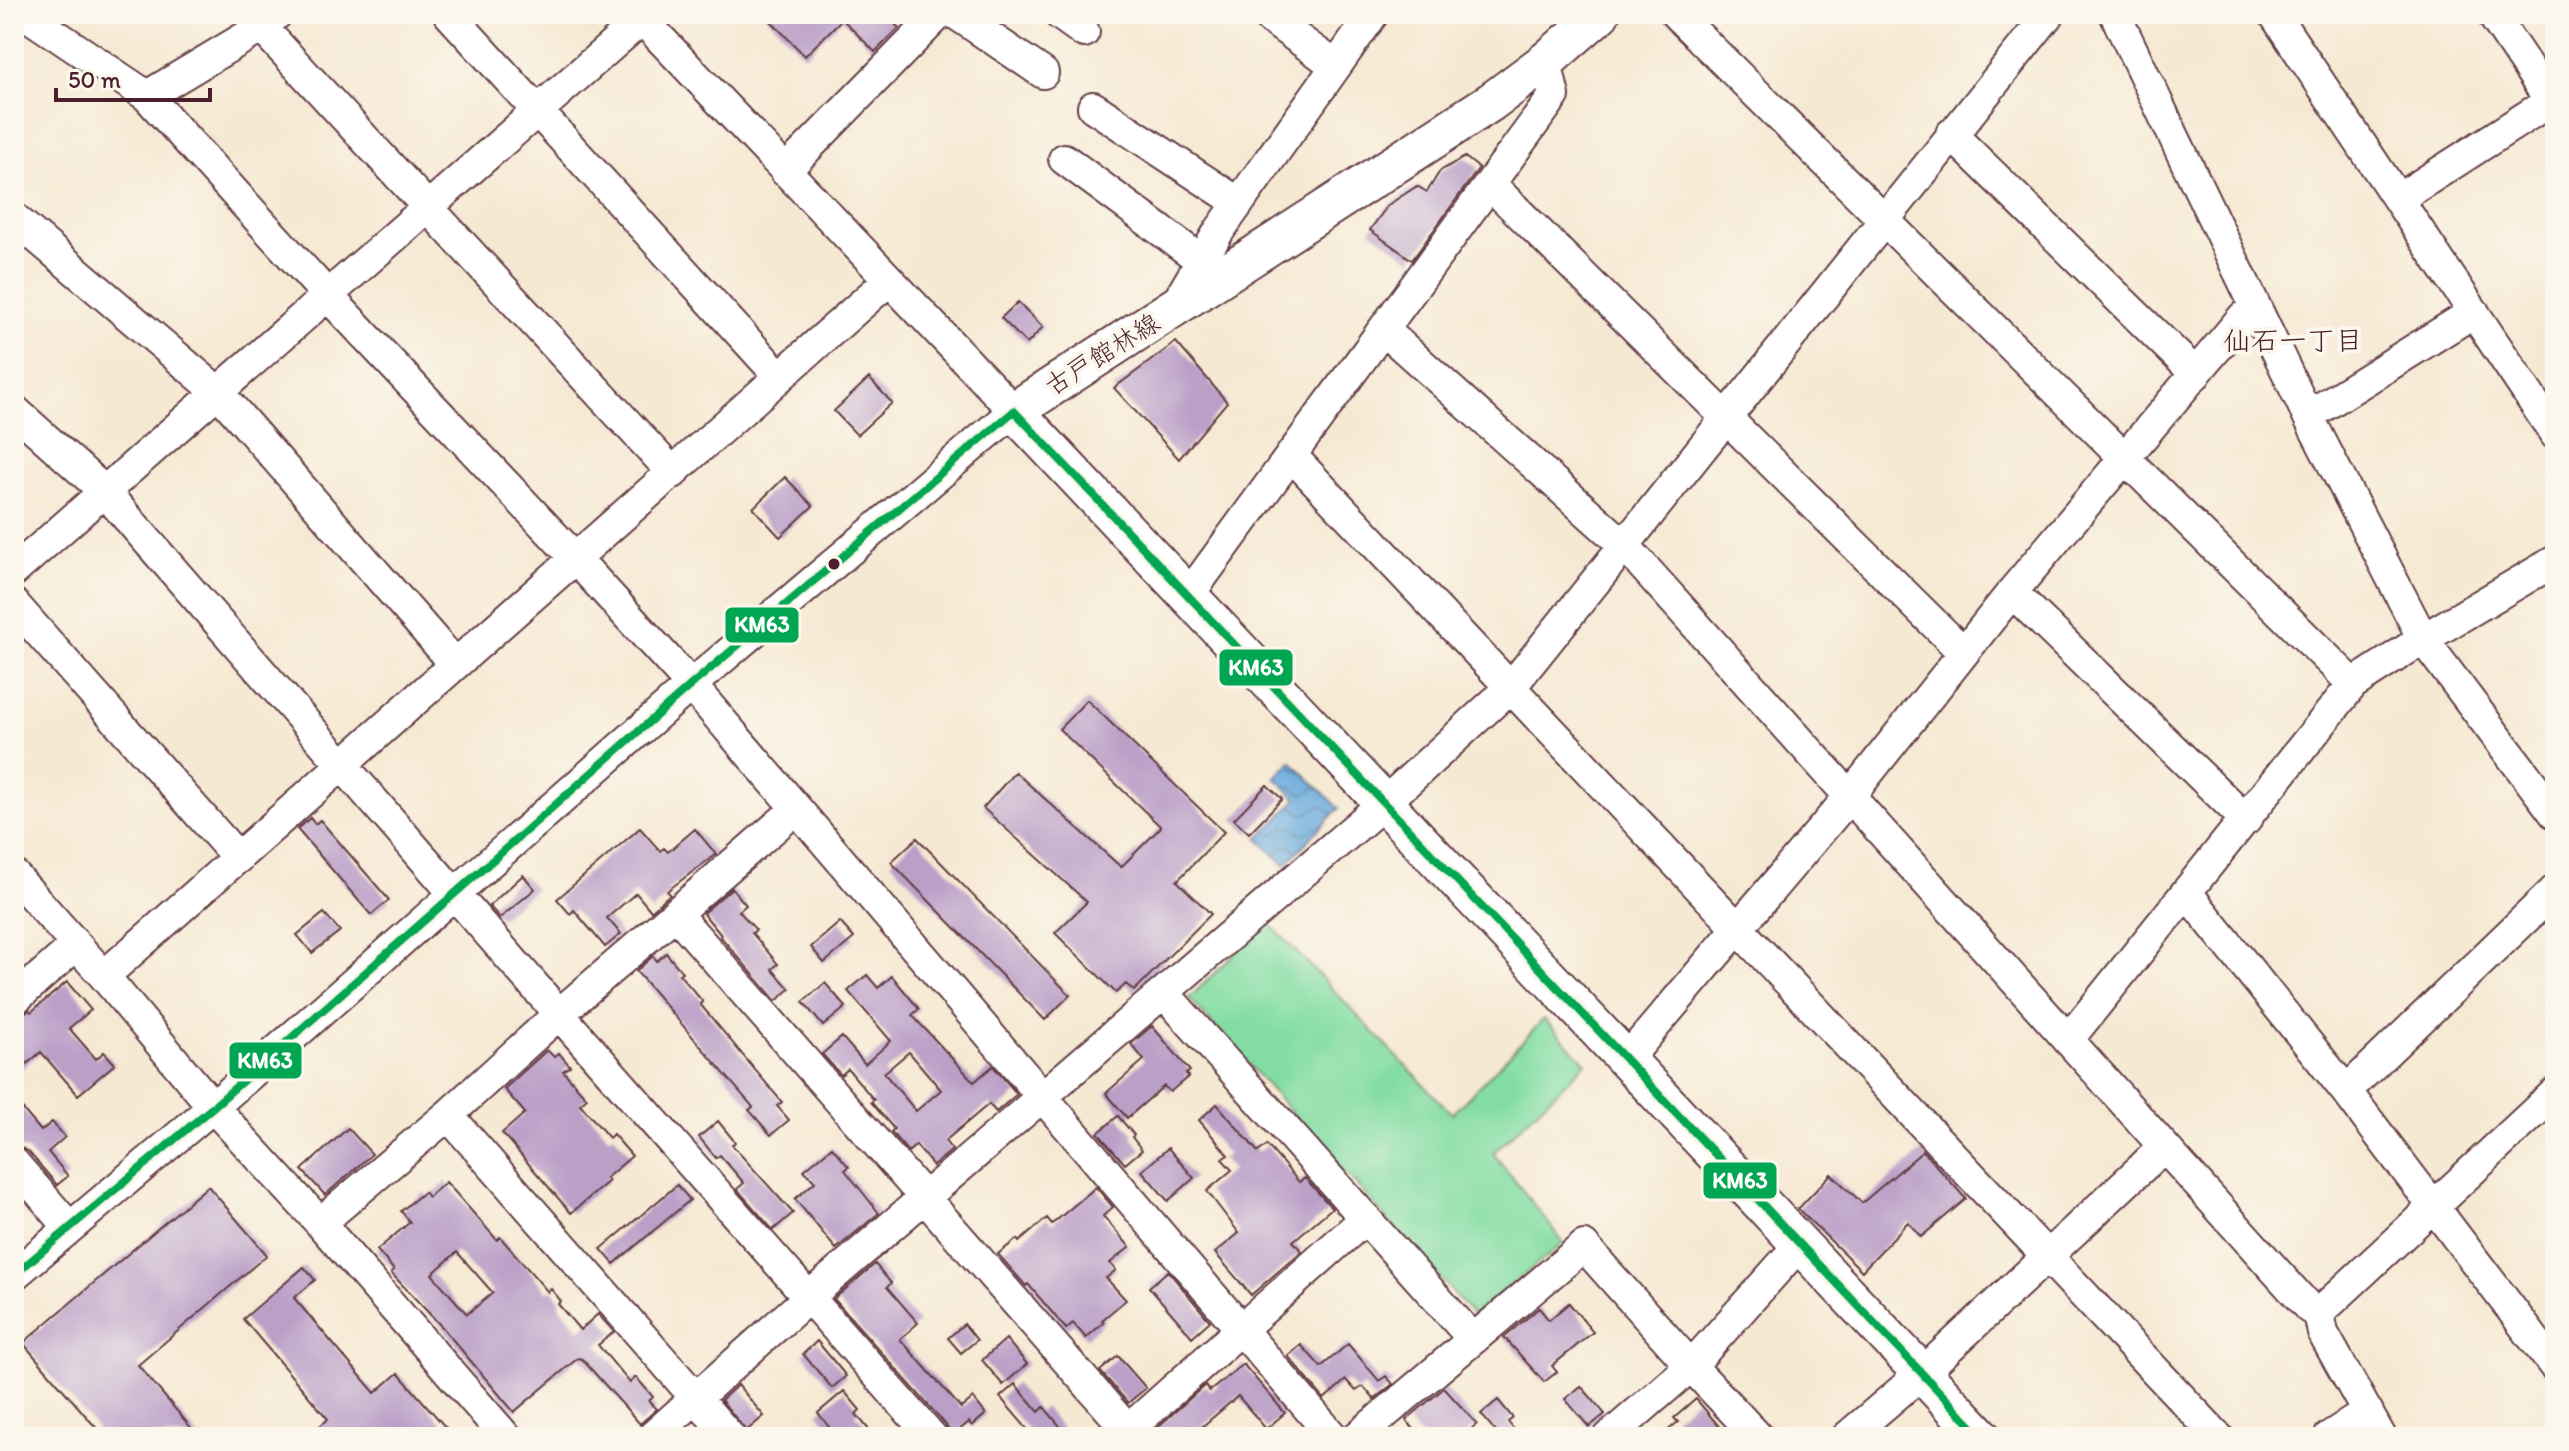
<svg xmlns="http://www.w3.org/2000/svg" width="2569" height="1451" viewBox="0 0 2569 1451" font-family="Itim,'Klee One',sans-serif">
	<style>
		.green { fill: #83dda3; stroke: #667e67; stroke-width: 2 }
		.water { fill: url(#water-waves); stroke: #5a6584; stroke-width: 2 }
		.building { fill: #ba9fc7; fill-rule: evenodd }
		.lines { fill: none; stroke-linecap: round; stroke-linejoin: round }
		.minor-casing { stroke: #643d44; stroke-width: 34 }
		.major-casing { stroke: #643d44; stroke-width: 42 }
		.minor { stroke: #fff; stroke-width: 30 }
		.major { stroke: #fff; stroke-width: 38 }
		.bus-1-casing { stroke: #fbf7ec; stroke-width: 14 }
		.bus-1 { stroke: #00a651; stroke-width: 8 }
		.bus-dot { fill: #4a1f2b; stroke: #fbf7ec; stroke-width: 3 }
		.labels { text-anchor: middle; dominant-baseline: central; stroke-width: 8; stroke-linejoin: round; paint-order: stroke }
		.street-label { font-size: 26px; fill: #4a1f2b; stroke: #fbf7ec }
		.neighbourhood-label { font-size: 28px; fill: #4a1f2b; stroke: #fbf7ec }
		.line-badge { stroke: #fbf7ec; stroke-width: 3 }
		.badge-label { font-size: 22px; text-anchor: middle; font-weight: bold; fill: #fff }
	</style>
	<defs>
		<pattern id="water-waves" width="16" height="10" patternUnits="userSpaceOnUse" patternTransform="scale(2)"><rect width="16" height="10" fill="#6aabde"/><path d="M0 5q4-4 8 0t8 0" fill="none" stroke="#598bb4"/></pattern>
	</defs>
	<rect width="100%" height="100%" fill="#fbf7ec"/>
	<filter id="ink" filterUnits="userSpaceOnUse"><feTurbulence type="fractalNoise" baseFrequency=".0125" numOctaves="2"/><feDisplacementMap in="SourceGraphic" scale="16" xChannelSelector="R" yChannelSelector="G"/><feConvolveMatrix kernelMatrix="1 2 1 2 8 2 1 2 1" color-interpolation-filters="sRGB"/></filter>
	<filter id="wash" filterUnits="userSpaceOnUse"><feTurbulence type="fractalNoise" baseFrequency=".006" numOctaves="4" result="noise"/><feDisplacementMap in="SourceGraphic" scale="32" xChannelSelector="R" yChannelSelector="G"/><feGaussianBlur stdDeviation="1.8" result="paint"/><feColorMatrix in="noise" values="0 0 0 0 0 0 0 0 0 0 0 0 0 0 0 0 0 1.4 0 .05"/><feComposite in="paint" operator="in"/></filter>
	<g filter="url(#wash)">
		<rect width="100%" height="100%" fill="#f6e9d3"/>
		<!-- green -->
		<path class="green" d="M 1268,922 L 1452,1114 L 1544,1019 L 1586,1063 L 1493,1153 L 1564,1243 L 1473,1315 L 1189,998 Z"/>
		<!-- water -->
		<path class="water" d="M 1291,761 L 1339,808 L 1285,865 L 1258,839 L 1297,799 L 1275,778 Z"/>
		<g id="blocks">
			<!-- building -->
			<path class="building" d="M 764,14 L 885,14 L 899,28 L 875,52 L 842,19 L 805,56 Z
				M 1465,157 L 1479,168 L 1412,260 L 1370,230 L 1388,205 L 1417,186 L 1427,192 L 1440,171 Z
				M 1018,302 L 1043,327 L 1027,344 L 1001,318 Z
				M 1176,342 L 1227,402 L 1179,459 L 1114,388 Z
				M 869,378 L 892,403 L 857,435 L 834,411 Z
				M 785,477 L 813,506 L 780,537 L 753,508 Z
				M 1087,700 L 1224,832 L 1177,881 L 1211,914 L 1134,991 L 1126,984 L 1116,993 L 1055,933 L 1087,902 L 983,808 L 1015,772 L 1121,867 L 1161,827 L 1059,729 Z
				M 1267,785 L 1282,799 L 1249,833 L 1234,819 Z
				M 310,818 L 315,824 L 320,820 L 389,900 L 371,915 L 297,829 Z
				M 640,828 L 660,851 L 664,848 L 668,852 L 695,829 L 716,854 L 667,891 L 670,894 L 651,911 L 636,893 L 607,918 L 621,934 L 605,947 L 574,910 L 570,914 L 557,899 Z
				M 917,838 L 1070,995 L 1045,1020 L 891,862 Z
				M 523,875 L 535,889 L 500,918 L 489,906 Z
				M 732,888 L 746,905 L 739,911 L 756,930 L 752,933 L 778,964 L 772,969 L 790,989 L 776,1001 L 720,936 L 721,935 L 703,913 Z
				M 324,913 L 340,931 L 312,953 L 297,935 Z
				M 840,922 L 854,938 L 824,963 L 811,947 Z
				M 666,953 L 682,972 L 679,974 L 703,1002 L 700,1004 L 782,1102 L 777,1106 L 789,1120 L 771,1135 L 749,1110 L 753,1107 L 636,971 L 653,956 L 657,961 Z
				M 867,975 L 878,988 L 892,976 L 919,1009 L 912,1015 L 974,1082 L 993,1066 L 1017,1094 L 996,1112 L 989,1104 L 945,1141 L 952,1150 L 933,1166 L 916,1145 L 908,1152 L 891,1132 L 894,1129 L 871,1102 L 874,1100 L 848,1069 L 841,1075 L 822,1054 L 842,1037 L 865,1064 L 891,1041 L 848,991 ZM 909,1052 L 941,1090 L 916,1111 L 884,1073 Z
				M 67,982 L 91,1010 L 69,1028 L 96,1059 L 104,1052 L 115,1064 L 78,1095 L 41,1052 L 14,1075 L 14,1018 L 29,1010 L 31,1012 Z
				M 825,983 L 846,1007 L 823,1026 L 803,1002 Z
				M 1152,1026 L 1190,1071 L 1186,1074 L 1189,1076 L 1170,1092 L 1164,1086 L 1127,1118 L 1106,1093 L 1144,1060 L 1131,1044 Z
				M 547,1050 L 554,1057 L 559,1053 L 570,1066 L 563,1071 L 587,1098 L 580,1104 L 609,1138 L 613,1134 L 632,1156 L 606,1178 L 609,1181 L 571,1213 L 502,1133 L 525,1113 L 504,1089 Z
				M 14,1099 L 41,1131 L 52,1122 L 65,1137 L 48,1152 L 68,1176 L 57,1185 L 28,1151 L 14,1145 Z
				M 1217,1104 L 1258,1152 L 1267,1145 L 1299,1182 L 1305,1178 L 1332,1208 L 1293,1241 L 1302,1251 L 1251,1295 L 1215,1253 L 1239,1233 L 1207,1191 L 1232,1170 L 1222,1159 L 1228,1155 L 1199,1120 Z
				M 1118,1116 L 1134,1135 L 1132,1137 L 1142,1150 L 1125,1164 L 1098,1133 Z
				M 718,1121 L 735,1142 L 732,1145 L 793,1213 L 773,1230 L 737,1189 L 744,1183 L 720,1155 L 716,1158 L 699,1137 Z
				M 348,1128 L 372,1154 L 325,1195 L 302,1170 Z
				M 832,1147 L 849,1167 L 845,1170 L 879,1213 L 836,1249 L 795,1199 L 815,1182 L 804,1170 Z
				M 1168,1148 L 1194,1178 L 1168,1201 L 1142,1171 Z
				M 1923,1151 L 1966,1199 L 1921,1237 L 1908,1222 L 1862,1271 L 1798,1209 L 1831,1174 L 1862,1203 Z
				M 446,1182 L 497,1240 L 500,1237 L 548,1292 L 551,1289 L 561,1301 L 558,1304 L 580,1330 L 598,1314 L 614,1332 L 598,1345 L 630,1383 L 636,1377 L 653,1397 L 649,1401 L 657,1409 L 640,1424 L 582,1359 L 578,1358 L 514,1412 L 442,1327 L 391,1273 L 394,1270 L 377,1250 L 410,1222 L 401,1211 L 424,1192 L 428,1197 ZM 457,1252 L 493,1293 L 467,1314 L 432,1274 Z
				M 677,1185 L 690,1200 L 614,1264 L 601,1249 Z
				M 208,1186 L 267,1255 L 138,1365 L 199,1437 L 104,1437 L 23,1343 Z
				M 1096,1187 L 1113,1207 L 1103,1216 L 1130,1247 L 1110,1263 L 1116,1270 L 1106,1278 L 1126,1300 L 1102,1320 L 1104,1322 L 1086,1338 L 1073,1323 L 1066,1329 L 1028,1284 L 1026,1286 L 998,1254 L 1017,1239 L 1019,1242 L 1047,1218 L 1052,1224 Z
				M 875,1264 L 891,1283 L 887,1287 L 918,1323 L 900,1339 L 961,1408 L 973,1398 L 986,1414 L 972,1426 L 969,1422 L 951,1437 L 946,1425 L 834,1299 Z
				M 304,1267 L 315,1280 L 294,1298 L 375,1393 L 398,1373 L 454,1437 L 307,1437 L 328,1419 L 243,1319 Z
				M 1168,1271 L 1210,1321 L 1192,1337 L 1149,1287 Z
				M 1569,1303 L 1593,1332 L 1552,1366 L 1557,1372 L 1544,1382 L 1504,1337 L 1539,1308 L 1549,1320 Z
				M 964,1324 L 977,1340 L 961,1353 L 948,1338 Z
				M 1006,1339 L 1027,1364 L 1003,1385 L 982,1360 Z
				M 817,1341 L 846,1376 L 832,1388 L 803,1354 Z
				M 1348,1344 L 1379,1381 L 1386,1376 L 1393,1384 L 1374,1399 L 1363,1386 L 1356,1391 L 1346,1380 L 1324,1399 L 1288,1356 L 1301,1345 L 1321,1367 Z
				M 1118,1356 L 1146,1388 L 1128,1403 L 1100,1371 Z
				M 1243,1364 L 1285,1413 L 1266,1429 L 1238,1396 L 1190,1437 L 1152,1437 L 1151,1433 L 1205,1385 L 1210,1391 Z
				M 1015,1384 L 1039,1412 L 1044,1407 L 1069,1437 L 1034,1437 L 1000,1397 Z
				M 738,1385 L 764,1416 L 746,1431 L 721,1400 Z
				M 1581,1386 L 1605,1414 L 1589,1427 L 1565,1399 Z
				M 1444,1388 L 1477,1424 L 1462,1437 L 1421,1437 L 1406,1420 Z
				M 844,1391 L 860,1410 L 856,1414 L 875,1437 L 837,1437 L 818,1413 Z
				M 1696,1399 L 1728,1437 L 1660,1437 L 1678,1422 L 1674,1418 Z
				M 1498,1400 L 1513,1418 L 1508,1422 L 1520,1437 L 1500,1437 L 1481,1414 Z"/>
		</g>
	</g>
	<g filter="url(#ink)">
		<use href="#blocks" fill-opacity="0" stroke="#643d44" stroke-width="2"/>
		<g class="lines">
			<!-- minor casing -->
			<g class="minor-casing">
				<path id="minor" d="M 25,14 L 147,96 L 328,296 L 576,559 L 691,685 L 1333,1437
					M 449,14 L 780,377
					M 956,14 L 1043,73
					M 1059,14 L 1084,32
					M 1264,14 L 1336,66
					M 1676,14 L 2353,684
					M 2115,14 L 2308,416 L 2423,639 L 2555,814
					M 2274,14 L 2555,434
					M 2492,14 L 2555,108
					M 255,20 L 673,473
					M 147,96 L 262,27 L 277,14
					M 1093,107 L 1239,203
					M 1951,134 L 2196,374
					M 1064,159 L 1202,261
					M 785,171 L 939,14
					M 1491,185 L 1963,652
					M 2398,199 L 2555,98
					M 14,218 L 218,392 L 455,664
					M 1176,304 L 1219,231 L 1373,14
					M 1384,330 L 1624,545 L 2309,1308 L 2319,1313 L 2323,1333 L 2381,1437
					M 14,410 L 104,491 L 559,1014 L 932,1437
					M 2308,416 L 2474,312
					M 1291,455 L 2218,1437
					M 14,571 L 642,19
					M 2012,592 L 2246,820
					M 1188,596 L 1554,96 L 1546,61
					M 14,604 L 238,858
					M 14,875 L 104,976 L 213,1107 L 320,1223 L 506,1437
					M 2187,893 L 2346,1091 L 2555,1367
					M 676,914 L 1134,1437
					M 104,976 L 889,280
					M 1164,993 L 1473,1339
					M 14,1000 L 76,945
					M 2068,1040 L 2353,684 L 2423,639 L 2555,561
					M 1626,1060 L 1850,796 L 2012,592 L 2243,317 L 2256,309
					M 2346,1091 L 2555,890
					M 448,1115 L 730,1437
					M 14,1163 L 69,1227
					M 320,1223 L 448,1115 L 559,1014 L 795,810
					M 14,1275 L 213,1107 L 691,685 L 1014,411 L 637,14
					M 2319,1313 L 2555,1093
					M 652,1437 L 818,1289 L 1384,803 L 1511,687 L 2049,14
					M 1120,1437 L 1366,1218
					M 1357,1437 L 1584,1246 L 1691,1366 L 1758,1437
					M 1609,1437 L 1691,1366 L 1800,1244
					M 1847,1437 L 1922,1373 L 2164,1147
					M 2329,1437 L 2368,1412"/>
			</g>
			<!-- major casing -->
			<g class="major-casing">
				<path id="major" d="M 1600,14 L 1546,61 L 1491,102 L 1014,411 L 1982,1437"/>
			</g>
			<!-- minor -->
			<use href="#minor" class="minor"/>
			<!-- major -->
			<use href="#major" class="major"/>
			<!-- bus-1 casing -->
			<g class="bus-1-casing">
				<path id="bus-1" d="M 1014,411 L 1982,1437
					M 14,1275 L 213,1107 L 691,685 L 1014,411"/>
			</g>
			<!-- bus-1 -->
			<use href="#bus-1" class="bus-1"/>
		</g>
	</g>
	<!-- markers -->
	<circle class="bus-dot" cx="834" cy="564" r="7"/>
	<g class="labels">
		<!-- street labels -->
		<g class="street-label">
			<text transform="translate(1102 354) rotate(-32)">古戸館林線</text>
		</g>
		<!-- neighbourhood labels -->
		<g class="neighbourhood-label">
			<text x="2293" y="340">仙石一丁目</text>
		</g>
	</g>
	<g class="line-badge">
		<rect x="724" y="606" width="76" height="38" rx="8" fill="#00a651"/>
		<rect x="1218" y="648" width="76" height="39" rx="8" fill="#00a651"/>
		<rect x="228" y="1041" width="75" height="39" rx="8" fill="#00a651"/>
		<rect x="1702" y="1161" width="76" height="39" rx="8" fill="#00a651"/>
	</g>
	<g class="badge-label">
		<text x="762" y="632">KM63</text>
		<text x="1256" y="675">KM63</text>
		<text x="265" y="1068">KM63</text>
		<text x="1740" y="1188">KM63</text>
	</g>
	<!-- margin -->
	<rect width="2569" height="1451" fill="none" stroke="#fbf7ec" stroke-width="48"/>
	<!-- scale -->
	<path d="M56 88v12h154v-12" fill="none" stroke="#4a1f2b" stroke-width="4"/>
	<text x="68" y="88" font-size="24" fill="#4a1f2b" stroke="#fbf7ec" stroke-width="6" paint-order="stroke">50 m</text>
</svg>
